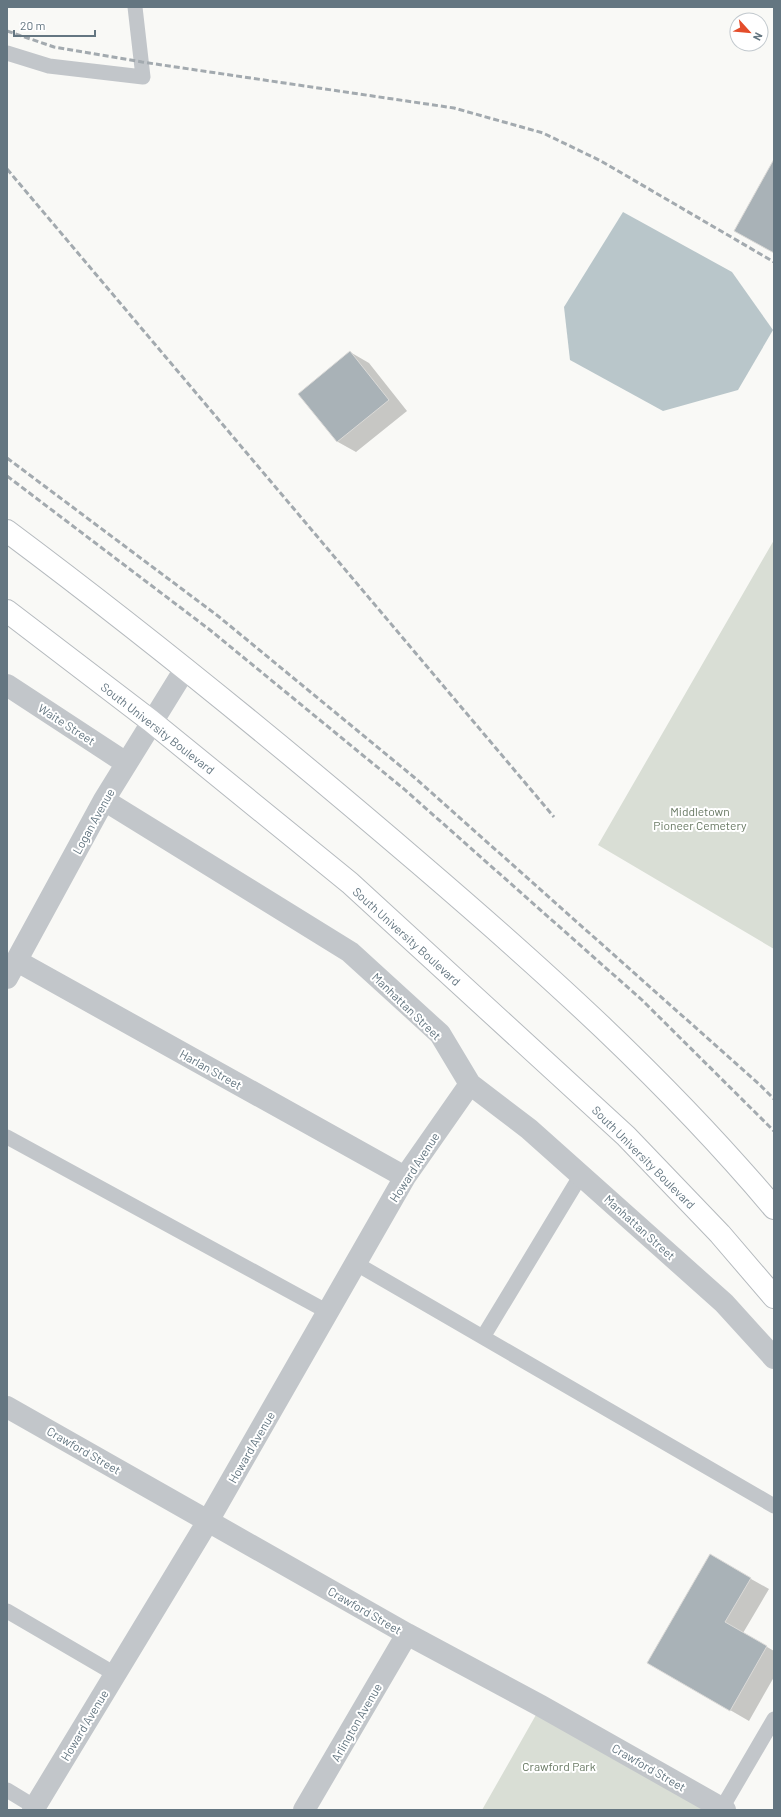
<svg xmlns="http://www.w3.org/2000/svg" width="781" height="1817" viewBox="0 0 781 1817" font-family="Barlow,sans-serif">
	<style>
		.green { fill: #d9ded5 }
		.water { fill: #b9c6ca }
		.shadow { fill: #0003 }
		.building { fill: #a9b2b7; stroke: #dbdad8 }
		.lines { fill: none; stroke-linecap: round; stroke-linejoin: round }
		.primary-casing { stroke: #b5babe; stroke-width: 24 }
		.service { stroke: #c2c6ca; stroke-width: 15 }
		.minor { stroke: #c2c6ca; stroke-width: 22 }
		.primary { stroke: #fff; stroke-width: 22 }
		.rail { stroke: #a3aaaf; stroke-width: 3; stroke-dasharray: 6 3; stroke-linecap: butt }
		.labels { text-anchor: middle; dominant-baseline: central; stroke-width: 4; stroke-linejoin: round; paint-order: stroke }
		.street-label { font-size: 12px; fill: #647681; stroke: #fff }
		.park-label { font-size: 12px; fill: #687963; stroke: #fff }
	</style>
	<rect width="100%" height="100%" fill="#f9f9f6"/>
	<!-- green -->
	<path class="green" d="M 774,540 L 774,949 L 598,845 Z
		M 541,1706 L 721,1810 L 482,1810 Z"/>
	<!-- water -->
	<path class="water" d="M 623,212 L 732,272 L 773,330 L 738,390 L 663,411 L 570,360 L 564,307 Z"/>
	<!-- shadow -->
	<path class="shadow" d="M 350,352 L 369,363 L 407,411 L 356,452 L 338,442 L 299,394 Z
		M 710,1556 L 769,1589 L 743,1633 L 774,1651 L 774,1677 L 749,1721 L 649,1663 Z"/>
	<!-- building -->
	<path class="building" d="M 774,159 L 774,253 L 734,231 Z
		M 350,351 L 389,400 L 337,442 L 298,394 Z
		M 710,1554 L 751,1578 L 725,1622 L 767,1646 L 730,1711 L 647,1663 Z"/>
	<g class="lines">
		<!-- primary casing -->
		<g class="primary-casing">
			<path id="primary" d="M 7,531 C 149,637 286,749 420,864 C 545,971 668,1082 774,1208
				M 7,611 L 151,721 L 350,883 L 626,1136 L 720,1234 L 774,1297"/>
		</g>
		<!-- service -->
		<path class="service" d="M 7,53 L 49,66 L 143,77 L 135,7
			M 7,1137 L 328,1312
			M 355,1263 L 774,1506
			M 483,1337 L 581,1175
			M 7,1611 L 115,1674
			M 7,1790 L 35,1807
			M 722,1808 L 774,1719"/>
		<!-- minor -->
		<path class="minor" d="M 7,685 L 126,763
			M 104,800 L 350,952 L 440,1034 L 470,1084 L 529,1129 L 724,1303 L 774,1358
			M 17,961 L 405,1177
			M 7,978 L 104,800 L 185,669
			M 7,1407 L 407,1634 L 541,1706 L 725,1810
			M 33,1810 L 208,1521 L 405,1177 L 470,1084
			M 304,1810 L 407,1634"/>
		<!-- primary -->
		<use href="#primary" class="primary"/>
		<!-- rail -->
		<path class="rail" d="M 7,31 L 54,47 L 142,62 L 454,108 L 543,133 L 601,161 L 774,262
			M 7,169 L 554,817
			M 7,458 L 218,616 L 415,778 L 759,1084 L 774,1099
			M 7,476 L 210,630 L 404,789 L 642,1000 L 774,1131"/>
	</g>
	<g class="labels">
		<!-- street labels -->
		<g class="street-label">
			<text transform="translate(67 724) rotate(33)">Waite Street</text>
			<text transform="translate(158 728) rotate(38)">South University Boulevard</text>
			<text transform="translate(93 821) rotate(-61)">Logan Avenue</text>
			<text transform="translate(407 936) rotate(42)">South University Boulevard</text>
			<text transform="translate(407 1006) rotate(44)">Manhattan Street</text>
			<text transform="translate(211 1069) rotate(29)">Harlan Street</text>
			<text transform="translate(644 1157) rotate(45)">South University Boulevard</text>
			<text transform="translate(414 1167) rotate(-57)">Howard Avenue</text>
			<text transform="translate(640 1227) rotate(42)">Manhattan Street</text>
			<text transform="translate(251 1447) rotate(-60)">Howard Avenue</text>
			<text transform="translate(84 1450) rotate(30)">Crawford Street</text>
			<text transform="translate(365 1610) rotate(30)">Crawford Street</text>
			<text transform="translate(356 1722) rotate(-60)">Arlington Avenue</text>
			<text transform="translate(84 1725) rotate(-59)">Howard Avenue</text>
			<text transform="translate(649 1767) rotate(30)">Crawford Street</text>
		</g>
		<!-- park labels -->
		<g class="park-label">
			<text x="700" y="811">Middletown<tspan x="700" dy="14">Pioneer Cemetery</tspan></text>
			<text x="559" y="1766">Crawford Park</text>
		</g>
	</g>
	<!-- border -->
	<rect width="781" height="1817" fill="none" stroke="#647681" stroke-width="16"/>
	<!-- north arrow -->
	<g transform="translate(749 32) rotate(117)"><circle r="19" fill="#ffffff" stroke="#c1c8cd"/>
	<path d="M0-3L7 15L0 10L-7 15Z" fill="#e44d2b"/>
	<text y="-6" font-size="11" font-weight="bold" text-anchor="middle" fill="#647681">N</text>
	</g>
	<!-- scale -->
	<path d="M14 30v6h81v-6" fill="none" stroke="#647681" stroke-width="2"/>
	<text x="20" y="30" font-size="12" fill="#647681" stroke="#ffffff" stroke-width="3" paint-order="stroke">20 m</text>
</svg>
